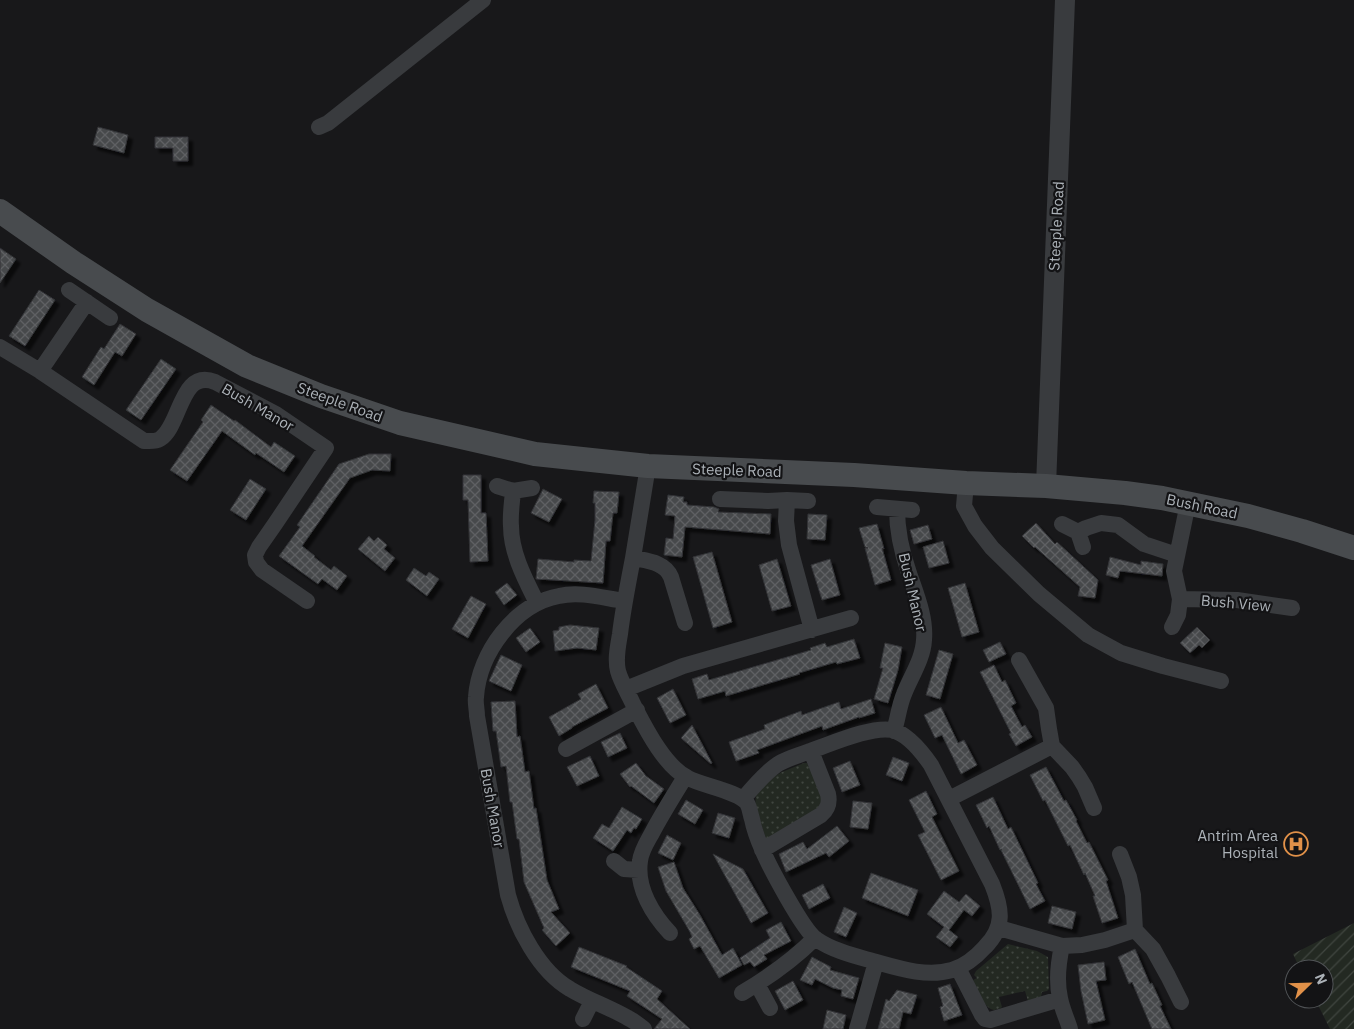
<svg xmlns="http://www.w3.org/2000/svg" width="1354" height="1029" viewBox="0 0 1354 1029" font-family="'IBM Plex Sans',sans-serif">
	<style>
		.grass { fill: url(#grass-dots) }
		.garden { fill: url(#garden-furrows) }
		.building { fill: url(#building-cross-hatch); stroke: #323336; filter: url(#shadow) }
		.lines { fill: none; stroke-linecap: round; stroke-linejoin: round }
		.minor { stroke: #393b3e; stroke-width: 16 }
		.tertiary { stroke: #393b3e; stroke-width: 20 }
		.secondary { stroke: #484b4e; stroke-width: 24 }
		.labels { text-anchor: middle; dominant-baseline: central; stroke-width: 4.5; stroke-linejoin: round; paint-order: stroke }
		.street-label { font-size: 15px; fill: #acb2b8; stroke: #131315 }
		.poi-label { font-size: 15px; fill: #acb2b8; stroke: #131315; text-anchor: end }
	</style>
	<defs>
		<pattern id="grass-dots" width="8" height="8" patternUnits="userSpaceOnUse" patternTransform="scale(1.25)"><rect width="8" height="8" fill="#232922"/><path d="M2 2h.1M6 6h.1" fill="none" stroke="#404640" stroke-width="1.8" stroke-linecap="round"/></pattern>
		<pattern id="garden-furrows" width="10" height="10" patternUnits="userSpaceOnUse" patternTransform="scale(1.25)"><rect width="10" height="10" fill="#232922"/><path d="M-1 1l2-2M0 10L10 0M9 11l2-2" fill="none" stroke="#404640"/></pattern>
		<pattern id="building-cross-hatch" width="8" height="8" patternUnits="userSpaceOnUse" patternTransform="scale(1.25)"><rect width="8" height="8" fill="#47494c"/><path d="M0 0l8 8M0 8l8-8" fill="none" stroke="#5f6164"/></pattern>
		<filter id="shadow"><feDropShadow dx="4.5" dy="4.5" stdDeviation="1" flood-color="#0009"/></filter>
	</defs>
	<rect width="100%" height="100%" fill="#18181a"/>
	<!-- grass -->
	<path class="grass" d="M 804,763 L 807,763 L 821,789 L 821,809 L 771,838 L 766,838 L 755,808 L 756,794 L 775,776 L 782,772 Z
		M 1008,944 L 1037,951 L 1048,957 L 1049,989 L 1047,991 L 1042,992 L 1041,997 L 1028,1001 L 1025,991 L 999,997 L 1002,1007 C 1001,1008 995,1010 994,1010 C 984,1009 977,988 973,980 L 977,978 L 974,975 L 976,971 Z"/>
	<!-- garden -->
	<path class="garden" d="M 1354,923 L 1354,1029 L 1330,1029 L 1315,999 L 1324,999 L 1324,969 L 1300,969 L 1293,954 Z"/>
	<!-- building -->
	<path class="building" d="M 98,127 L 128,135 L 124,153 L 93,145 Z
		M 155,137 L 188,137 L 188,161 L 173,161 L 173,148 L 155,148 Z
		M 0,248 L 16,259 L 0,283 Z
		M 39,290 L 55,300 L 25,346 L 9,336 Z
		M 120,324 L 136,334 L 122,356 L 115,352 L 94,385 L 82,377 L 101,347 L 104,349 Z
		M 161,359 L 176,369 L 141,420 L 126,410 Z
		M 211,405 L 234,421 L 235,420 L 271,447 L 274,442 L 295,456 L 284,472 L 256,453 L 255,455 L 222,431 L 187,481 L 170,470 L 203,422 L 201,420 Z
		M 369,454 L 391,454 L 390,471 L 372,470 L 350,478 L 302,546 L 315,556 L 314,557 L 331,570 L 334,566 L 347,576 L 337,590 L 322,579 L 318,584 L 279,556 L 300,527 L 297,525 L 339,464 Z
		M 463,475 L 481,475 L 481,513 L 486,513 L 488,561 L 470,562 L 468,500 L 463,500 Z
		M 250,479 L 266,489 L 246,520 L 230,510 Z
		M 543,489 L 562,499 L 549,522 L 531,513 Z
		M 594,491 L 619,492 L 617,513 L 613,513 L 610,541 L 606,541 L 603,583 L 536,579 L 538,559 L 574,562 L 574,560 L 591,561 L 595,520 L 595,503 L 593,503 Z
		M 668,495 L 684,497 L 683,502 L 687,502 L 687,505 L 714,507 L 719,509 L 718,512 L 771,514 L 770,534 L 685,527 L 682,557 L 664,555 L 666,538 L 673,539 L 675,516 L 665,515 Z
		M 808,514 L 827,515 L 825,540 L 807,539 Z
		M 1036,523 L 1055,544 L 1057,542 L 1098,580 L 1095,598 L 1078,596 L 1080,587 L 1035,547 L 1034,548 L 1022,536 Z
		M 877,524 L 884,549 L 882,548 L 891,580 L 875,585 L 865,548 L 868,548 L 865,547 L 859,528 Z
		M 928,525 L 932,539 L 914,544 L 910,530 Z
		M 369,536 L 374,541 L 378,537 L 387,545 L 384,549 L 395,558 L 385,571 L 358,549 Z
		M 943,541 L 949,563 L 929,568 L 923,547 Z
		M 712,552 L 732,622 L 713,628 L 693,557 Z
		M 1110,557 L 1141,565 L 1141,561 L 1163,564 L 1162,576 L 1120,571 L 1118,578 L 1106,575 Z
		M 777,559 L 791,606 L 772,611 L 759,565 Z
		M 830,559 L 840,595 L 822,600 L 811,565 Z
		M 414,568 L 426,576 L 429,572 L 439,579 L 427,596 L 406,580 Z
		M 507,583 L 517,595 L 504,605 L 495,592 Z
		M 965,583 L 979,632 L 962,637 L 948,588 Z
		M 471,596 L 486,604 L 468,638 L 452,629 Z
		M 570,625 L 599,628 L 596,650 L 577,648 L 555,651 L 553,631 L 559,630 L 559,627 Z
		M 1197,627 L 1210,640 L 1202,648 L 1199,645 L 1190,653 L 1180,643 Z
		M 530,628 L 540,642 L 526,652 L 516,638 Z
		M 854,639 L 860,658 L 837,664 L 836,662 L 799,673 L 800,674 L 726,696 L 725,691 L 698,699 L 692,679 L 707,674 L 709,680 L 811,650 L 810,648 L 825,643 L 827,647 Z
		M 1000,642 L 1006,654 L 989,662 L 983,650 Z
		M 885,643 L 902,647 L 898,670 L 888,703 L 874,699 L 883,668 L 880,668 Z
		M 939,650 L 953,654 L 940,699 L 926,695 Z
		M 501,655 L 522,665 L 511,691 L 489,681 Z
		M 994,665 L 1002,682 L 1005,680 L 1016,703 L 1011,706 L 1022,727 L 1025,725 L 1032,737 L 1016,746 L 1009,734 L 1011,733 L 980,672 Z
		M 596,684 L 608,708 L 572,727 L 572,728 L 559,736 L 549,717 L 581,699 L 578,694 Z
		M 673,689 L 686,715 L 670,723 L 657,698 Z
		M 871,699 L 875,713 L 859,718 L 859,717 L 823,730 L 822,726 L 757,750 L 759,753 L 736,761 L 729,742 L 765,729 L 764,725 L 801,711 L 802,715 L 839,702 L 841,709 Z
		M 515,701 L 517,737 L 520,736 L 525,772 L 529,771 L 534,809 L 536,808 L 547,880 L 559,909 L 551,912 L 570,933 L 556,946 L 542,930 L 544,928 L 524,882 L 519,839 L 517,839 L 512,802 L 510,802 L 506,766 L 501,767 L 496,731 L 493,731 L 491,702 Z
		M 941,707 L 958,743 L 964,740 L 977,765 L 961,774 L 942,735 L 935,738 L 924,715 Z
		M 692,725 L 712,763 L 711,764 L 681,738 Z
		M 620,733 L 627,748 L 608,757 L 601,742 Z
		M 590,756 L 599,776 L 577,786 L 567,767 Z
		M 893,757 L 909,763 L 902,781 L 886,775 Z
		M 850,761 L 860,785 L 842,792 L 833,768 Z
		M 636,763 L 646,776 L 664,789 L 654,803 L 631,786 L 630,787 L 620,774 Z
		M 1046,767 L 1064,801 L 1066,800 L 1077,820 L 1076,821 L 1087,843 L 1089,842 L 1108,880 L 1106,881 L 1118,918 L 1102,923 L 1093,896 L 1095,896 L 1085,873 L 1084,875 L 1070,845 L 1068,846 L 1045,800 L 1043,801 L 1030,775 Z
		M 926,791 L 937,814 L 932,817 L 959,871 L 941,880 L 918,835 L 925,832 L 909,800 Z
		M 993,797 L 1008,829 L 1011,827 L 1038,883 L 1036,884 L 1045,901 L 1030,909 L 1001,850 L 1002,849 L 1000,850 L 989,826 L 987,828 L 976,805 Z
		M 686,800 L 703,810 L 695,824 L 678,814 Z
		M 853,801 L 872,803 L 868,829 L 850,827 Z
		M 622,807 L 642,819 L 636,829 L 634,828 L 631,833 L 627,830 L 613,851 L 593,838 L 602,824 L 609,828 Z
		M 718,813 L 735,818 L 729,838 L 712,833 Z
		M 837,826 L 849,841 L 829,857 L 826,853 L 786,872 L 779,854 L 803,842 L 807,849 Z
		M 667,835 L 681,843 L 673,860 L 658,853 Z
		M 713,854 L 743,869 L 768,913 L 751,923 Z
		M 674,862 L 683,888 L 700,915 L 722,955 L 733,948 L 742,965 L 719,978 L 700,946 L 694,949 L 689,939 L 692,937 L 690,932 L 666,891 L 658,867 Z
		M 871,873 L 918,890 L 908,916 L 862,898 Z
		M 823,884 L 830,898 L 809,909 L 802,895 Z
		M 944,891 L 959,902 L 966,894 L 980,906 L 972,916 L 964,910 L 949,930 L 958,937 L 950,947 L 936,937 L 944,927 L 927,914 Z
		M 1052,906 L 1076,912 L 1072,929 L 1048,923 Z
		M 844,907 L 857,913 L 846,937 L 834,932 Z
		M 781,922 L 791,941 L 764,955 L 767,959 L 754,967 L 750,962 L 744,965 L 740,958 L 770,938 L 766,930 Z
		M 579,947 L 627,966 L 626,967 L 662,991 L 657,999 L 690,1029 L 654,1029 L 662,1019 L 627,996 L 630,991 L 571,967 Z
		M 1135,949 L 1150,984 L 1152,983 L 1162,1005 L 1160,1006 L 1171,1029 L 1152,1029 L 1132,982 L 1129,984 L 1118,957 Z
		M 812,957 L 831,967 L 830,970 L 859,978 L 853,999 L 841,996 L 842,990 L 833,988 L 815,979 L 812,985 L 800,980 Z
		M 1104,962 L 1106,980 L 1096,981 L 1105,1020 L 1088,1024 L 1081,991 L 1078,965 Z
		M 793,981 L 803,1000 L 785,1010 L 775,991 Z
		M 950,984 L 962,1015 L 944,1021 L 940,1007 L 943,1006 L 938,988 Z
		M 897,990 L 917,995 L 911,1014 L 903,1012 L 899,1029 L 878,1029 L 886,999 L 889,1001 Z
		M 827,1010 L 846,1015 L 843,1029 L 823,1029 Z"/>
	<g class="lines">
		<!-- minor -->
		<path class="minor" d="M 319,127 L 328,123 L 483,0
			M 69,290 L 110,318
			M 0,347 L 40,371 L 144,441 C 150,441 155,442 160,439 C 181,426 180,368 215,382 L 276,414 L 326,448 L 275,524 L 259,547 L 255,555 L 256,562 L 262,570 L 307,601
			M 40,371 L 87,302
			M 648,466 C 643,497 638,528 633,558 C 628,584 623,609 620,634 C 618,646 615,659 618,671 C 621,682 628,693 633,704 C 645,727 664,766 688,778 C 703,786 738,791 747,803 C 750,808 750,813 752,819 C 754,829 758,840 762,849 C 769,866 803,930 816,939 C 832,950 851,955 869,960 C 895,967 925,978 952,970 C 965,966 976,957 985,947 C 1005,927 1002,909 992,884 L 931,765 C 922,752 908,734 892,730 C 871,726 831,744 810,751 C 800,755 788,758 778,764 C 765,773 753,787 743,799
			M 966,483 L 964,506 L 975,526 L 992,548 L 1039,594 L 1088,635 L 1121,653 L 1163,666 L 1221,681
			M 497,486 L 513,491 L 532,488
			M 513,491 C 512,503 510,515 511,526 C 511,553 525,579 537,603
			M 720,499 L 768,501 L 787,500 L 808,501
			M 787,500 L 786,521 L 789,545 L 812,630
			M 877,507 L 912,510
			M 1062,524 L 1078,532 L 1083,547
			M 1078,532 L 1086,528 L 1101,523 L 1118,525 L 1144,544 L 1177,555
			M 633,558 C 647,561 665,562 671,577 L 685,623
			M 1180,599 L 1237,600 L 1292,608
			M 624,601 C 603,598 580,591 559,596 C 515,604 479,653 476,697 C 475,703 477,709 477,716 L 508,895 C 517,928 539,971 570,989 C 588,1000 609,1007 628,1018 C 634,1021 639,1025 644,1029
			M 1172,627 L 1178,615 L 1180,599 L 1174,571 L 1188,503
			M 1019,660 L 1046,708 L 1049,729 L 1052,746 L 1072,767 L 1079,777 L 1085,787 L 1094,808
			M 626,689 L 683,666 L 851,618
			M 894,731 C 898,718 899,706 904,694 C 911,676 923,659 924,640 C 926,617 916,594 909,573 C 902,553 897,530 897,509
			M 566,749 L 637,710
			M 949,799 L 1052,746
			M 762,850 L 821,815 C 828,809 830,803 828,794 L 811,751
			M 1120,854 L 1129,877 L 1133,895 L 1135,930 L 1153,949 L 1168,976 L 1181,1002
			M 614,861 L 624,869 L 639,870
			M 999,928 L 1062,946 L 1082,945 L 1105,940 L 1135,930
			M 670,933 C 653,915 636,888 640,861 C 641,851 647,842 652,833 C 662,814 674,795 685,777
			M 1062,946 C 1058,964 1056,980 1060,998 C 1062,1009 1067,1019 1070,1029
			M 958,968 L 982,1015 L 985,1019 L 990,1020 L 1060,999
			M 757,984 L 770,1008
			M 742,993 C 769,977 793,960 815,938
			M 583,1019 L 592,1001
			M 857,1029 L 876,962"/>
		<!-- tertiary -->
		<path class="tertiary" d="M 1046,486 L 1065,0"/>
		<!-- secondary -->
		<path class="secondary" d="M 0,211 L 74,263 L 147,310 L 247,366 L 321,396 L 400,423 L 535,454 L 648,466 L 854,475 L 966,483 L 1046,486 L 1125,493 L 1162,498 L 1248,516 L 1302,531 L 1354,548"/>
	</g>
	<!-- icons -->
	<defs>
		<g id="hospital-ring" transform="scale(1.25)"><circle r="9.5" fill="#131315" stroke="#e19149" stroke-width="1.5"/><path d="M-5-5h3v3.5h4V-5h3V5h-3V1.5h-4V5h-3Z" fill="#e19149"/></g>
	</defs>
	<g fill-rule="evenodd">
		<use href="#hospital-ring" x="1296" y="844"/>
	</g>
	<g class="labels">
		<!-- street labels -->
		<g class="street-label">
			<text transform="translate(1056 226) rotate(-87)">Steeple Road</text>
			<text transform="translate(340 402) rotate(20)">Steeple Road</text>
			<text transform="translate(258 407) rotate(30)">Bush Manor</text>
			<text transform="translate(737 470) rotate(2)">Steeple Road</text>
			<text transform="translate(1202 506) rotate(12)">Bush Road</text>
			<text transform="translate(913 592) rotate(77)">Bush Manor</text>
			<text transform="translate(1236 603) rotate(5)">Bush View</text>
			<text transform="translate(493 808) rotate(80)">Bush Manor</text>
		</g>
		<!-- poi labels -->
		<g class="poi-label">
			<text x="1278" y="835">Antrim Area<tspan x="1278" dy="17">Hospital</tspan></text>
		</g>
	</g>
	<!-- north arrow -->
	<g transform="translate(1309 984) rotate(67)"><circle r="24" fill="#131315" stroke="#505356"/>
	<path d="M0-4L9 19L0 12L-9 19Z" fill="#e19149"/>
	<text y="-8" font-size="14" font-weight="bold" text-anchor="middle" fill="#acb2b8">N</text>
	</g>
</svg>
